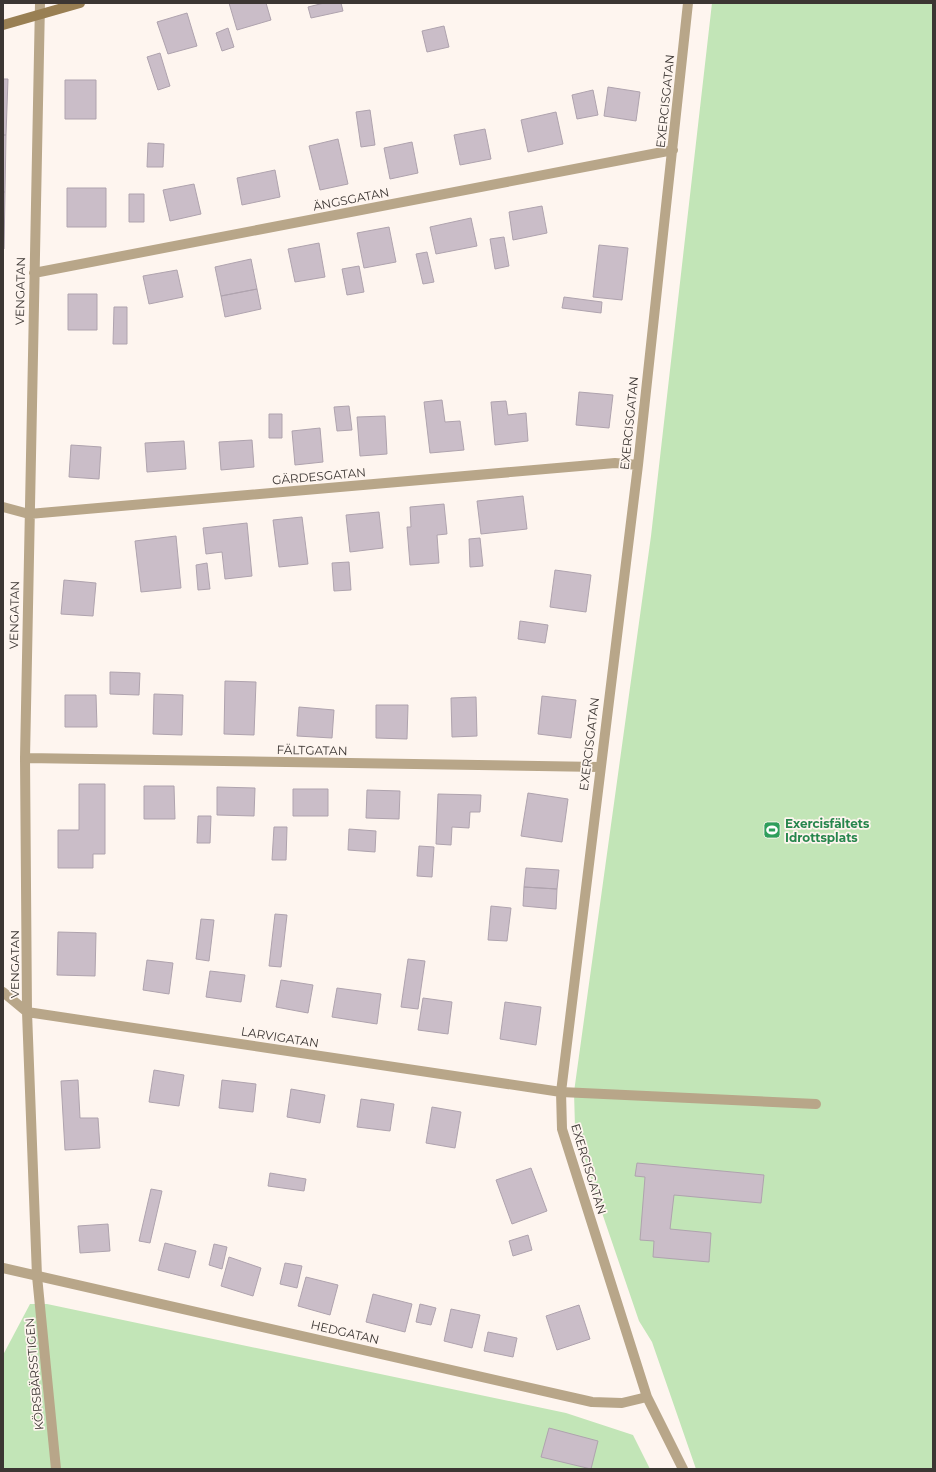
<svg xmlns="http://www.w3.org/2000/svg" width="936" height="1472" viewBox="0 0 936 1472" font-family="Montserrat,sans-serif">
	<style>
		.green { fill: #c2e5b7 }
		.building { fill: #cabdc8; stroke: #afa3ae }
		.lines { fill: none; stroke-linecap: round; stroke-linejoin: round }
		.lane { stroke: #b8a689; stroke-width: 10 }
		.street { stroke: #b8a689; stroke-width: 10 }
		.secondary { stroke: #997f53; stroke-width: 10 }
		.labels { text-anchor: middle; dominant-baseline: central; stroke-width: 3.5; stroke-linejoin: round; paint-order: stroke }
		.street-label { font-size: 12px; fill: #3c3633; stroke: #fef5ef }
		.leisure-label { font-size: 12px; font-weight: bold; fill: #27864d; stroke: #fef5ef; text-anchor: start }
	</style>
	<rect width="100%" height="100%" fill="#fef5ef"/>
	<!-- green -->
	<path class="green" d="M 712,3 L 933,3 L 933,1469 L 696,1469 L 652,1342 L 639,1321 L 599,1204 L 575,1127 L 574,1092 L 651,536 Z
		M 30,1304 L 47,1304 L 566,1413 L 633,1435 L 650,1469 L 3,1469 L 3,1355 Z"/>
	<!-- building -->
	<path class="building" d="M 229,3 L 266,3 L 271,20 L 237,30 Z
		M 324,3 L 341,3 L 343,11 L 311,18 L 308,7 Z
		M 187,13 L 197,46 L 168,54 L 157,22 Z
		M 444,26 L 449,47 L 427,52 L 422,31 Z
		M 228,28 L 234,47 L 222,51 L 216,33 Z
		M 160,53 L 170,86 L 158,90 L 147,57 Z
		M 3,79 L 8,79 L 6,135 L 3,135 Z
		M 65,80 L 96,80 L 96,119 L 65,119 Z
		M 608,87 L 640,92 L 636,121 L 604,116 Z
		M 593,90 L 598,115 L 577,119 L 572,95 Z
		M 370,110 L 375,145 L 361,147 L 356,112 Z
		M 556,112 L 563,144 L 528,152 L 521,120 Z
		M 485,129 L 491,159 L 460,165 L 454,135 Z
		M 3,135 L 6,135 L 5,192 L 3,192 Z
		M 338,139 L 348,184 L 320,190 L 309,146 Z
		M 412,142 L 418,173 L 390,179 L 384,148 Z
		M 148,143 L 164,144 L 163,167 L 147,167 Z
		M 275,170 L 280,197 L 242,205 L 237,178 Z
		M 194,184 L 201,214 L 170,221 L 163,190 Z
		M 67,188 L 106,188 L 106,227 L 67,227 Z
		M 3,192 L 5,192 L 4,249 L 3,249 Z
		M 129,194 L 144,194 L 144,222 L 129,222 Z
		M 542,206 L 547,233 L 513,240 L 509,212 Z
		M 471,218 L 477,246 L 436,254 L 430,227 Z
		M 389,227 L 396,262 L 364,268 L 357,233 Z
		M 504,237 L 509,266 L 495,269 L 490,239 Z
		M 319,243 L 325,277 L 295,282 L 288,249 Z
		M 599,245 L 628,248 L 622,300 L 593,297 Z
		M 427,252 L 434,282 L 423,284 L 416,254 Z
		M 251,259 L 257,289 L 221,296 L 215,267 Z
		M 359,266 L 364,292 L 347,295 L 342,269 Z
		M 177,270 L 183,297 L 149,304 L 143,276 Z
		M 257,289 L 261,309 L 225,317 L 221,296 Z
		M 68,294 L 97,294 L 97,330 L 68,330 Z
		M 564,297 L 602,302 L 601,313 L 562,308 Z
		M 114,307 L 127,307 L 127,344 L 113,344 Z
		M 579,392 L 613,395 L 609,428 L 576,425 Z
		M 442,400 L 445,422 L 460,421 L 464,450 L 430,453 L 424,402 Z
		M 506,401 L 508,415 L 526,413 L 528,441 L 495,445 L 491,402 Z
		M 349,406 L 352,430 L 337,431 L 334,407 Z
		M 269,414 L 282,414 L 282,438 L 269,438 Z
		M 385,416 L 387,454 L 360,456 L 357,417 Z
		M 320,428 L 323,462 L 295,465 L 292,431 Z
		M 252,440 L 254,467 L 221,470 L 219,442 Z
		M 184,441 L 186,469 L 147,472 L 145,443 Z
		M 71,445 L 101,447 L 99,479 L 69,477 Z
		M 523,496 L 527,529 L 481,534 L 477,501 Z
		M 444,504 L 447,534 L 437,535 L 439,563 L 410,565 L 407,527 L 411,527 L 410,507 Z
		M 379,512 L 383,548 L 350,552 L 346,515 Z
		M 302,517 L 308,564 L 279,567 L 273,520 Z
		M 247,523 L 252,576 L 225,579 L 222,552 L 206,554 L 203,528 Z
		M 176,536 L 181,588 L 141,592 L 135,541 Z
		M 480,538 L 483,566 L 470,567 L 469,539 Z
		M 349,562 L 351,590 L 334,591 L 332,563 Z
		M 207,563 L 210,589 L 198,590 L 196,565 Z
		M 555,570 L 591,575 L 586,612 L 550,607 Z
		M 64,580 L 96,583 L 93,616 L 61,614 Z
		M 520,621 L 548,625 L 545,643 L 518,639 Z
		M 110,672 L 140,673 L 139,695 L 110,694 Z
		M 225,681 L 256,682 L 254,735 L 224,734 Z
		M 154,694 L 183,695 L 182,735 L 153,734 Z
		M 65,695 L 96,695 L 97,727 L 65,727 Z
		M 542,696 L 576,700 L 571,738 L 538,734 Z
		M 476,697 L 477,736 L 452,737 L 451,698 Z
		M 376,705 L 408,705 L 407,739 L 376,738 Z
		M 299,707 L 334,710 L 332,738 L 297,736 Z
		M 79,784 L 105,784 L 105,854 L 93,854 L 93,868 L 58,868 L 58,830 L 79,830 Z
		M 144,786 L 174,786 L 175,819 L 144,819 Z
		M 217,787 L 255,788 L 254,816 L 217,815 Z
		M 293,789 L 328,789 L 328,816 L 293,816 Z
		M 367,790 L 400,791 L 399,819 L 366,818 Z
		M 528,793 L 568,799 L 562,842 L 521,836 Z
		M 438,794 L 481,795 L 480,812 L 470,812 L 469,828 L 452,827 L 451,845 L 436,844 Z
		M 198,816 L 211,816 L 210,843 L 197,843 Z
		M 274,827 L 287,827 L 286,860 L 272,860 Z
		M 349,829 L 376,831 L 375,852 L 348,850 Z
		M 419,846 L 434,847 L 432,877 L 417,876 Z
		M 526,868 L 559,870 L 557,889 L 524,887 Z
		M 524,887 L 557,889 L 556,909 L 523,906 Z
		M 491,906 L 511,908 L 507,941 L 488,940 Z
		M 275,914 L 287,915 L 281,967 L 269,966 Z
		M 201,919 L 214,920 L 209,961 L 196,959 Z
		M 58,932 L 96,933 L 95,976 L 57,975 Z
		M 408,959 L 425,961 L 418,1009 L 401,1007 Z
		M 147,960 L 173,963 L 169,994 L 143,990 Z
		M 210,971 L 245,975 L 241,1002 L 206,997 Z
		M 281,980 L 313,985 L 308,1013 L 276,1007 Z
		M 337,988 L 381,994 L 377,1024 L 332,1017 Z
		M 423,998 L 452,1002 L 448,1034 L 418,1030 Z
		M 505,1002 L 541,1007 L 536,1045 L 500,1039 Z
		M 154,1070 L 184,1075 L 179,1106 L 149,1102 Z
		M 78,1080 L 80,1118 L 98,1118 L 100,1148 L 65,1150 L 61,1081 Z
		M 222,1080 L 256,1084 L 253,1112 L 219,1108 Z
		M 291,1089 L 325,1095 L 320,1123 L 287,1117 Z
		M 361,1099 L 394,1104 L 390,1131 L 357,1127 Z
		M 432,1107 L 461,1112 L 455,1148 L 426,1143 Z
		M 637,1163 L 764,1175 L 761,1203 L 674,1195 L 670,1229 L 711,1233 L 709,1262 L 653,1257 L 654,1241 L 640,1240 L 645,1177 L 635,1176 Z
		M 531,1168 L 547,1211 L 512,1224 L 496,1180 Z
		M 270,1173 L 306,1179 L 304,1191 L 268,1186 Z
		M 151,1189 L 162,1191 L 150,1243 L 139,1241 Z
		M 108,1224 L 110,1251 L 80,1253 L 78,1226 Z
		M 528,1235 L 532,1250 L 513,1256 L 509,1241 Z
		M 165,1243 L 196,1251 L 189,1278 L 158,1270 Z
		M 214,1244 L 227,1247 L 222,1269 L 209,1265 Z
		M 229,1257 L 261,1268 L 253,1296 L 221,1286 Z
		M 285,1263 L 302,1266 L 297,1288 L 280,1284 Z
		M 306,1277 L 338,1285 L 330,1315 L 298,1306 Z
		M 373,1294 L 412,1304 L 405,1332 L 366,1322 Z
		M 420,1304 L 436,1308 L 431,1325 L 416,1322 Z
		M 579,1305 L 590,1339 L 557,1350 L 546,1316 Z
		M 451,1309 L 480,1315 L 472,1348 L 444,1341 Z
		M 488,1332 L 517,1338 L 513,1357 L 484,1351 Z
		M 549,1428 L 598,1441 L 591,1469 L 541,1457 Z"/>
	<g class="lines">
		<!-- lane -->
		<path class="lane" d="M 561,1092 L 816,1104
			M 37,1276 L 56,1469"/>
		<!-- street -->
		<path class="street" d="M 34,273 L 673,150
			M 3,507 L 29,514 L 615,463 L 638,465
			M 25,758 L 599,767
			M 3,992 L 27,1012 L 561,1092
			M 3,1268 L 592,1402 L 622,1403 L 647,1397
			M 37,1276 L 27,1012 L 25,758 L 40,3
			M 683,1469 L 647,1397 L 562,1129 L 561,1092 L 638,465 L 688,3"/>
		<!-- secondary -->
		<path class="secondary" d="M 3,25 L 80,3"/>
	</g>
	<!-- icons -->
	<defs>
		<g id="stadium-square" transform="scale(0.9)"><rect x="-9" y="-9" width="18" height="18" rx="4" fill="#2e9e5b" stroke="#fef5ef"/><path d="M0-5a6.5 5 0 1 0 0 10a6.5 5 0 1 0 0-10ZM-3.5-1.8h7v3.6h-7Z" fill="#fff"/></g>
	</defs>
	<g fill-rule="evenodd">
		<use href="#stadium-square" x="772" y="830"/>
	</g>
	<g class="labels">
		<!-- street labels -->
		<g class="street-label">
			<text transform="translate(665 101) rotate(-84)">EXERCISGATAN</text>
			<text transform="translate(351 199) rotate(-11)">ÄNGSGATAN</text>
			<text transform="translate(20 291) rotate(-89)">VENGATAN</text>
			<text transform="translate(629 423) rotate(-84)">EXERCISGATAN</text>
			<text transform="translate(319 476) rotate(-5)">GÄRDESGATAN</text>
			<text transform="translate(14 615) rotate(-89)">VENGATAN</text>
			<text transform="translate(589 744) rotate(-83)">EXERCISGATAN</text>
			<text transform="translate(312 750) rotate(1)">FÄLTGATAN</text>
			<text transform="translate(14 964) rotate(-90)">VENGATAN</text>
			<text transform="translate(280 1037) rotate(9)">LARVIGATAN</text>
			<text transform="translate(589 1169) rotate(73)">EXERCISGATAN</text>
			<text transform="translate(345 1332) rotate(13)">HEDGATAN</text>
			<text transform="translate(34 1374) rotate(-95)">KÖRSBÄRSSTIGEN</text>
		</g>
		<!-- leisure labels -->
		<g class="leisure-label">
			<text x="785" y="823">Exercisfältets<tspan x="785" dy="14">Idrottsplats</tspan></text>
		</g>
	</g>
	<!-- border -->
	<rect width="936" height="1472" fill="none" stroke="#3c3633" stroke-width="8"/>
</svg>
